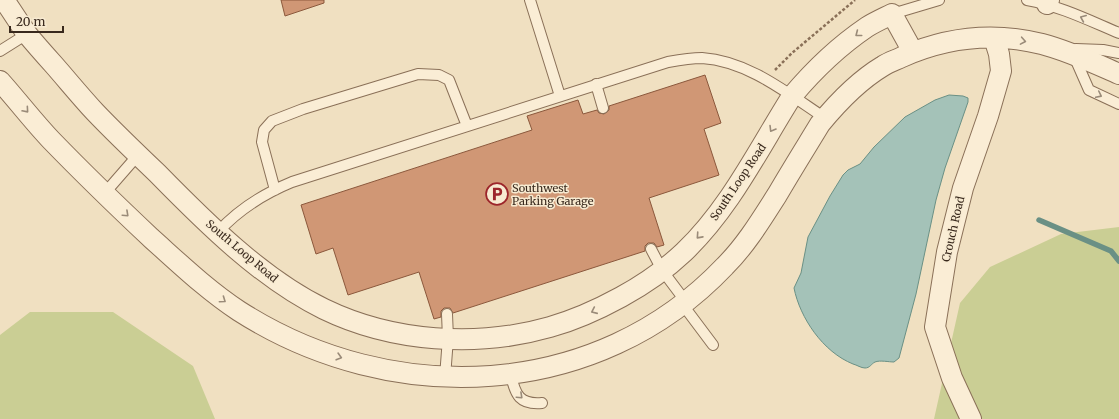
<svg xmlns="http://www.w3.org/2000/svg" width="1119" height="419" viewBox="0 0 1119 419" font-family="Merriweather,serif">
	<style>
		.green { fill: #cace94 }
		.water { fill: #a4c2b8; stroke: #6a9085 }
		.lines { fill: none; stroke-linecap: round; stroke-linejoin: round }
		.stream { stroke: #6a9085; stroke-width: 5.5 }
		.building { fill: #d09775; stroke: #8b583c }
		.service-casing { stroke: #8a7058; stroke-width: 12 }
		.minor-casing { stroke: #8a7058; stroke-width: 22 }
		.path { stroke: #8a7058; stroke-width: 2.5; stroke-dasharray: 3 2; stroke-linecap: butt }
		.service { stroke: #faedd5; stroke-width: 10 }
		.minor { stroke: #faedd5; stroke-width: 20 }
		.oneway { stroke: #9a8b79 }
		.labels { text-anchor: middle; dominant-baseline: central; stroke-width: 3; stroke-linejoin: round; paint-order: stroke }
		.street-label { font-size: 11px; fill: #39291d; stroke: #f7ead1 }
		.poi-label { font-size: 11px; fill: #39291d; stroke: #f7ead1; text-anchor: start }
	</style>
	<rect width="100%" height="100%" fill="#f0e0c1"/>
	<!-- green -->
	<path class="green" d="M 1119,227 L 1119,419 L 934,419 L 960,303 L 990,267 L 1061,234 Z
		M 30,312 L 113,312 L 193,366 L 215,419 L 0,419 L 0,335 Z"/>
	<!-- water -->
	<path class="water" d="M 949,95 L 963,96 L 968,98 L 968,102 L 945,168 L 936,200 L 916,294 L 899,358 L 894,362 C 889,362 880,360 875,362 C 871,364 870,368 865,368 C 861,368 857,365 853,364 C 823,352 800,318 794,288 L 801,273 L 808,237 L 830,196 L 843,175 L 848,170 L 860,164 L 874,147 L 905,117 L 935,100 Z"/>
	<g class="lines">
		<!-- stream -->
		<path class="stream" d="M 1039,220 L 1111,251 L 1119,261"/>
	</g>
	<!-- building -->
	<path class="building" d="M 281,0 L 324,0 L 324,3 L 285,16 Z
		M 705,75 L 721,123 L 704,129 L 719,175 L 649,198 L 664,245 L 657,247 L 654,243 L 648,243 L 645,246 L 645,251 L 453,313 L 450,308 L 444,308 L 441,311 L 441,317 L 434,319 L 419,272 L 348,295 L 333,248 L 316,254 L 301,205 L 532,130 L 527,116 L 578,100 L 583,114 L 597,110 L 599,113 L 604,114 L 609,110 L 609,106 Z"/>
	<g class="lines">
		<!-- service casing -->
		<g class="service-casing">
			<path id="service" d="M 530,0 L 560,96
				M 1027,0 C 1060,6 1088,20 1119,33
				M 892,14 L 939,0
				M 1076,49 L 1103,50 L 1119,53
				M 0,51 L 27,34
				M 1074,56 L 1089,90 L 1119,104
				M 596,84 L 603,108
				M 275,190 L 262,142 L 264,130 L 272,121 L 303,109 L 418,74 L 439,75 L 449,80 L 467,126
				M 104,194 L 138,155
				M 218,232 C 239,209 263,194 292,182 L 668,62 C 679,60 691,58 702,58 C 748,61 787,93 825,118
				M 651,249 L 662,270 L 686,302
				M 683,305 L 713,345
				M 511,375 C 515,395 520,405 542,403
				M 445,377 L 448,338 L 447,314"/>
		</g>
		<!-- minor casing -->
		<g class="minor-casing">
			<path id="minor" d="M 4,0 C 12,11 19,23 27,34 C 36,45 45,55 54,65 C 68,81 81,97 95,112 C 115,133 136,153 157,173 C 205,222 262,279 324,309 C 392,342 477,348 550,327 C 575,320 599,309 621,297 C 643,285 665,270 684,252 C 730,208 758,150 792,96 C 813,71 839,46 867,27 C 875,22 884,18 892,14 L 913,52
				M 1047,4 L 1049,0
				M 0,81 C 17,100 33,121 51,140 C 83,173 117,206 151,238 C 179,263 207,290 239,311 C 392,409 597,401 725,266 C 746,245 761,220 777,195 C 791,171 806,147 820,124 C 838,102 858,81 883,66 C 889,62 896,60 902,57 C 947,37 994,32 1042,44 C 1069,51 1094,63 1119,74
				M 971,419 L 952,378 L 935,327 L 947,252 L 963,188 L 988,116 L 1001,71 L 999,54 L 994,38"/>
		</g>
		<!-- path -->
		<path class="path" d="M 775,70 L 792,53 L 855,0"/>
		<!-- service -->
		<use href="#service" class="service"/>
		<!-- minor -->
		<use href="#minor" class="minor"/>
	</g>
	<!-- one-way arrows -->
	<defs><path id="oneway-chevron" d="M-2-3.5L2.5 0L-2 3.5" fill="none" stroke-width="1.6" stroke-linecap="round" stroke-linejoin="round"/></defs>
	<g class="oneway">
		<use href="#oneway-chevron" transform="translate(1083 18) rotate(-157)"/>
		<use href="#oneway-chevron" transform="translate(858 34) rotate(142)"/>
		<use href="#oneway-chevron" transform="translate(1023 41) rotate(10)"/>
		<use href="#oneway-chevron" transform="translate(1099 95) rotate(26)"/>
		<use href="#oneway-chevron" transform="translate(26 110) rotate(49)"/>
		<use href="#oneway-chevron" transform="translate(772 129) rotate(121)"/>
		<use href="#oneway-chevron" transform="translate(126 214) rotate(43)"/>
		<use href="#oneway-chevron" transform="translate(699 236) rotate(132)"/>
		<use href="#oneway-chevron" transform="translate(223 300) rotate(35)"/>
		<use href="#oneway-chevron" transform="translate(594 311) rotate(156)"/>
		<use href="#oneway-chevron" transform="translate(339 357) rotate(16)"/>
		<use href="#oneway-chevron" transform="translate(520 396) rotate(43)"/>
	</g>
	<!-- icons -->
	<defs>
		<g id="parking-ring" transform="scale(1.15)"><circle r="9.5" fill="#f7ead1" stroke="#9c252a" stroke-width="1.5"/><path d="M-3.5-5.5H1a3.5 3.5 0 0 1 0 7H-1V5.5H-3.5ZM-1-3.4V-.6H.8a1.4 1.4 0 0 0 0-2.8Z" fill="#9c252a"/></g>
	</defs>
	<g fill-rule="evenodd">
		<use href="#parking-ring" x="497" y="194"/>
	</g>
	<g class="labels">
		<!-- street labels -->
		<g class="street-label">
			<text transform="translate(738 182) rotate(-56)">South Loop Road</text>
			<text transform="translate(953 229) rotate(-77)">Crouch Road</text>
			<text transform="translate(242 251) rotate(40)">South Loop Road</text>
		</g>
		<!-- poi labels -->
		<g class="poi-label">
			<text x="512" y="188">Southwest<tspan x="512" dy="13">Parking Garage</tspan></text>
		</g>
	</g>
	<!-- scale -->
	<path d="M10 26v6h53v-6" fill="none" stroke="#39291d" stroke-width="2"/>
	<text x="16" y="26" font-size="12" fill="#39291d" stroke="#f7ead1" stroke-width="3" paint-order="stroke">20 m</text>
</svg>
